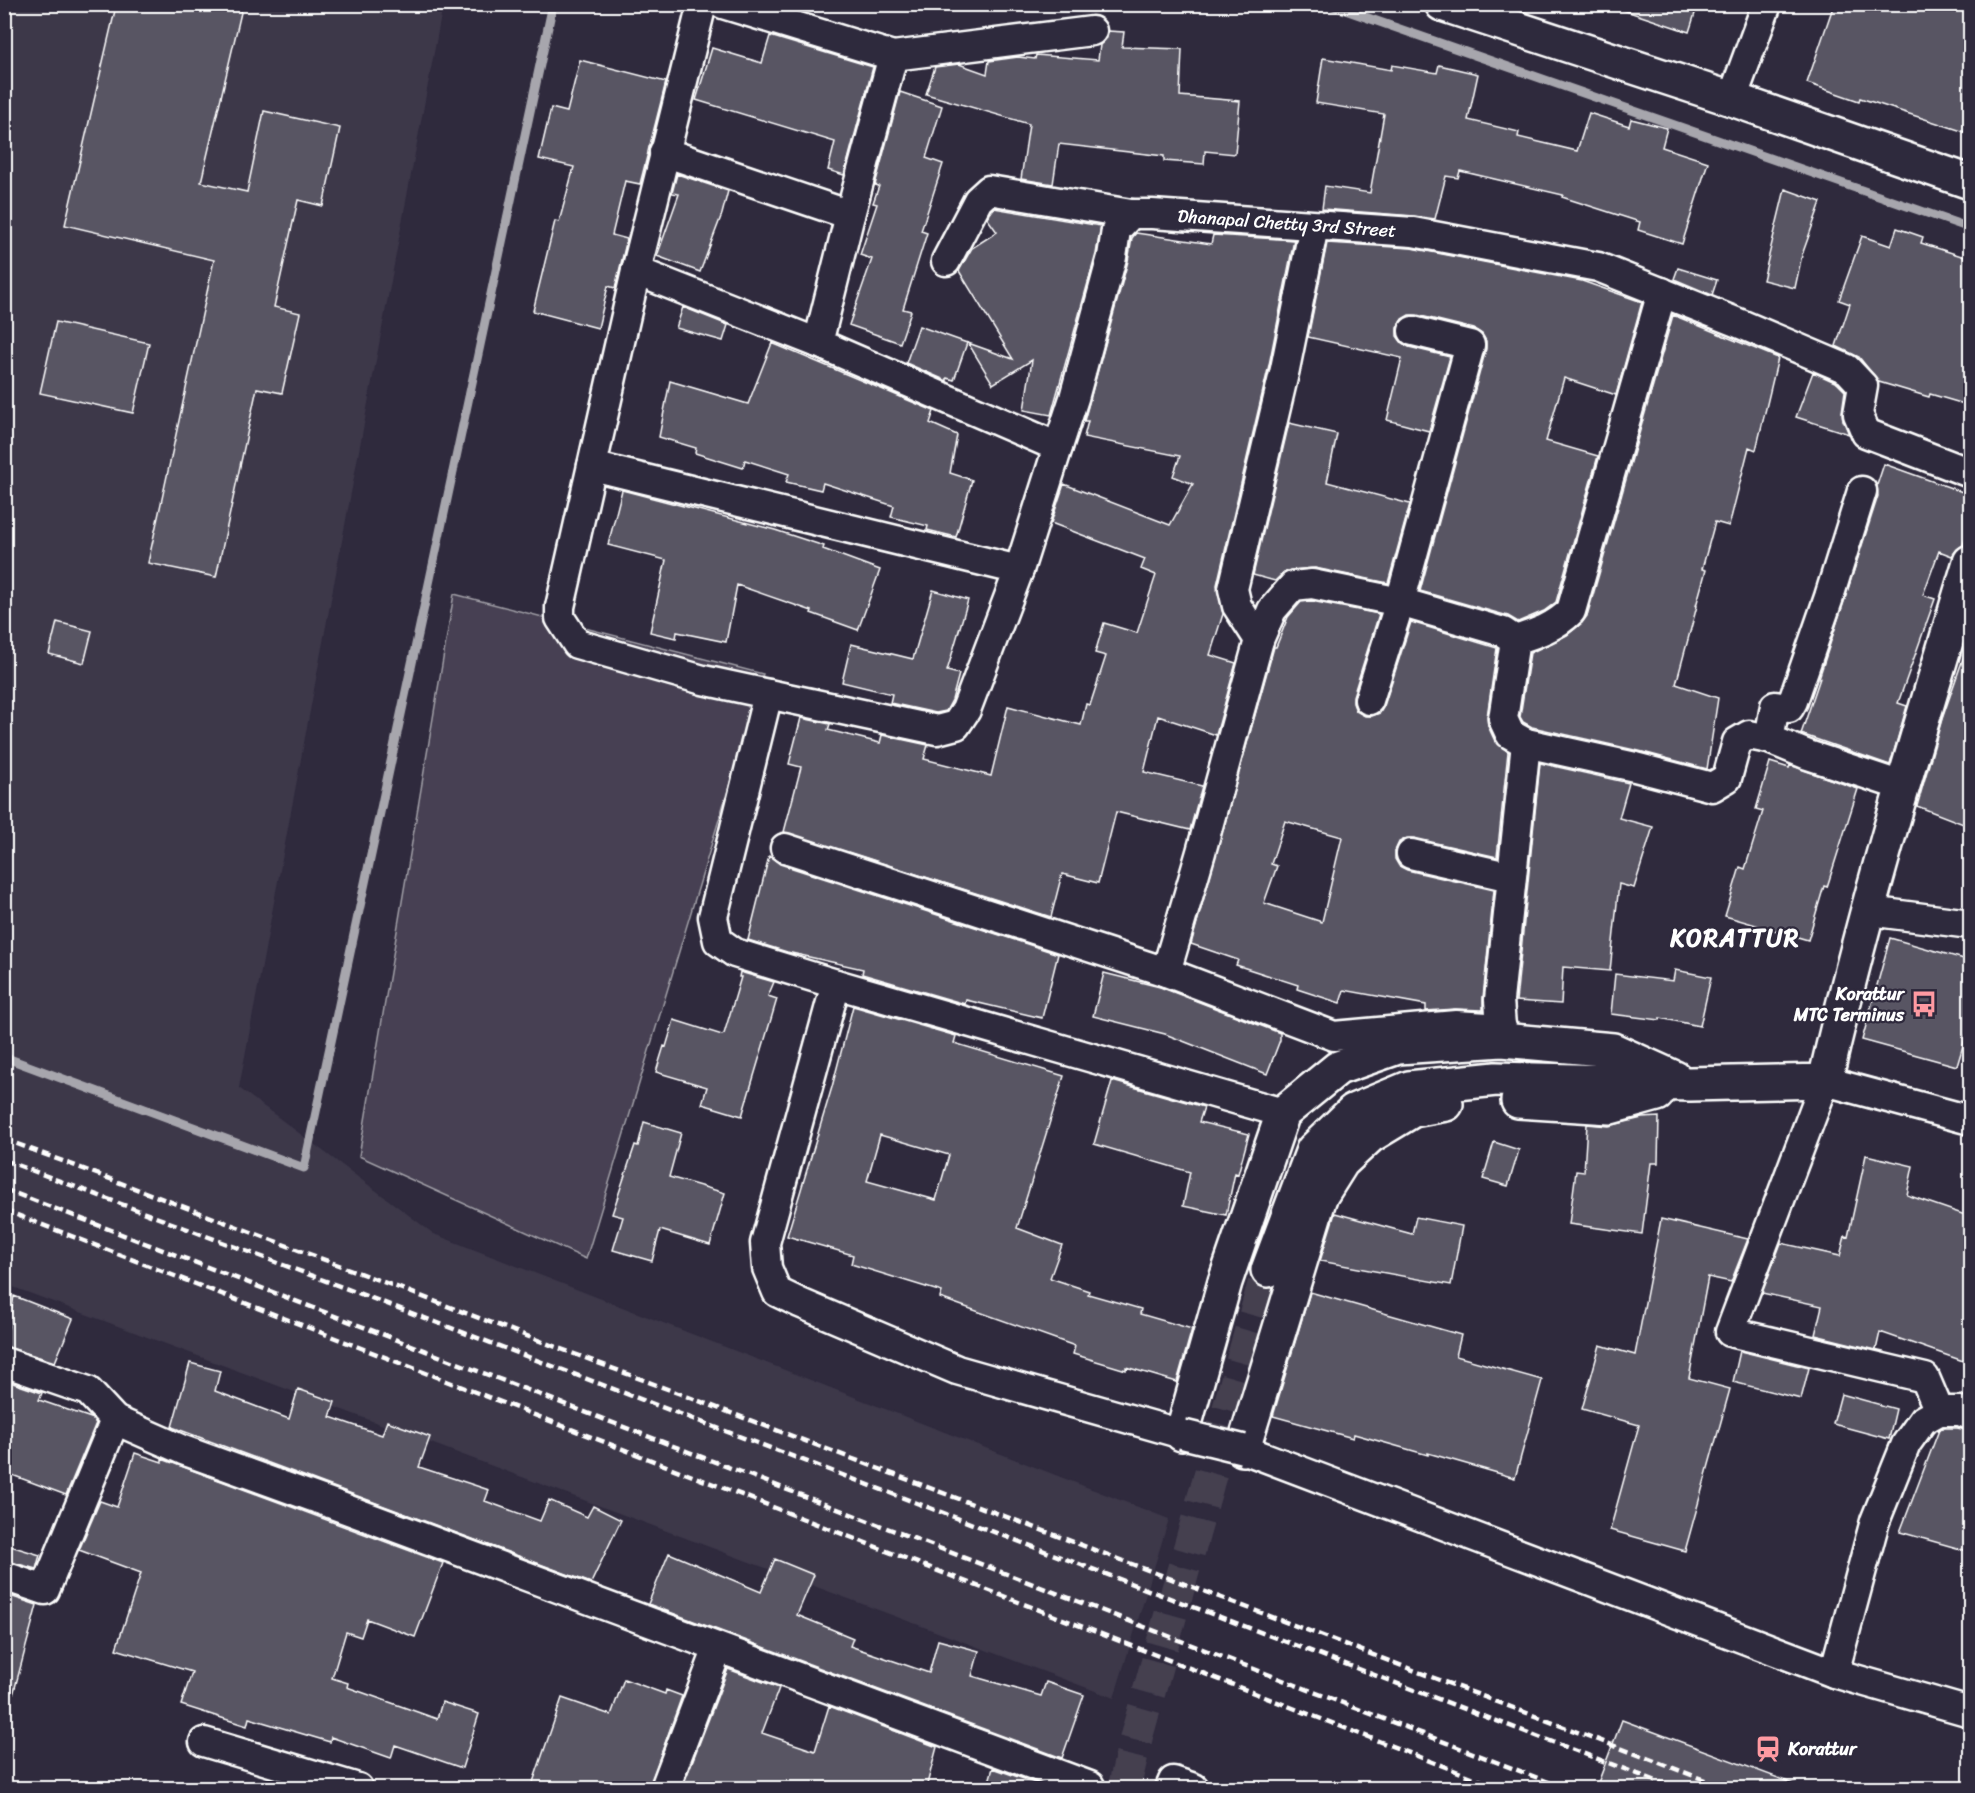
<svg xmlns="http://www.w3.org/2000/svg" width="1975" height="1793" viewBox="0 0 1975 1793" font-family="Sriracha,sans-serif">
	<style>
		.built { fill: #3c3749 }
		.green { fill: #464152; stroke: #a2a0a8; stroke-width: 1.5 }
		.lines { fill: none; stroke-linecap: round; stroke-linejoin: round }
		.stream { stroke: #a7a6ad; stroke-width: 9 }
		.building { fill: #595564; stroke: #fff; stroke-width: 1.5; fill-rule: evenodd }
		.secondary-tunnel { stroke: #443f50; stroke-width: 33; stroke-dasharray: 33 16; stroke-linecap: butt }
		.street-casing { stroke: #fff; stroke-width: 33 }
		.secondary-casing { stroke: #fff; stroke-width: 38 }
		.street { stroke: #2f2a3d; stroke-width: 28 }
		.secondary { stroke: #2f2a3d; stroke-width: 33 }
		.rail { stroke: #fff; stroke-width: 4.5; stroke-dasharray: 9 4.5; stroke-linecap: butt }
		.street-bridge-casing { stroke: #fff; stroke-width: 33; stroke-linecap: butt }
		.street-bridge { stroke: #2f2a3d; stroke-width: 28 }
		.labels { text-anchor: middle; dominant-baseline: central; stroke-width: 4.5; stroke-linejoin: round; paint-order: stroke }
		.street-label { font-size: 18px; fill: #fff; stroke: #2f2a3d }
		.poi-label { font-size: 18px; font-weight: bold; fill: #fff; stroke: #2f2a3d; text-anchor: end }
		.district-label { font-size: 24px; font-weight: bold; letter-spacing: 1.5px; fill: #fff; stroke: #2f2a3d }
	</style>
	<rect width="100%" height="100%" fill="#2f2a3d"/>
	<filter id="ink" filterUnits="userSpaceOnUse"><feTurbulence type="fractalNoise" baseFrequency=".0167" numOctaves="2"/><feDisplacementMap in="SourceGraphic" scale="12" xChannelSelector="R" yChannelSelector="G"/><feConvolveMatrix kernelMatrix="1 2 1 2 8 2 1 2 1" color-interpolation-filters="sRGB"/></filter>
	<g filter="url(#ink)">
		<!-- built -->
		<path class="built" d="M 4,5 L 443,5 L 239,1088 L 434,1234 L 1169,1519 L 1114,1698 L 5,1284 Z"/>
		<!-- green -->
		<path class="green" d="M 454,594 L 763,674 L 586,1259 L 359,1156 Z"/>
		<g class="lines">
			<!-- stream -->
			<path class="stream" d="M 1328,4 L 1970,228
				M 4,1057 L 304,1168 L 553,4"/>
		</g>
		<!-- building -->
		<path class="building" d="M 135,4 L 243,4 L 201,182 L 247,192 L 264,111 L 340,128 L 323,206 L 298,200 L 274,307 L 300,313 L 282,393 L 257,388 L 216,577 L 148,563 L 214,260 L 65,225 L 116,6 L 134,11 Z
			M 1621,4 L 1698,4 L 1689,32 L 1620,9 Z
			M 1834,4 L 1971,4 L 1971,134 L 1860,98 L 1859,101 L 1807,83 Z
			M 1108,31 L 1124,32 L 1122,47 L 1182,49 L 1180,96 L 1240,101 L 1235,154 L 1205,151 L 1204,164 L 1164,161 L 1164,156 L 1059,144 L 1053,184 L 1021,179 L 1029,124 L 926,94 L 935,67 L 959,64 L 987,74 L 989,61 L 1018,57 L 1035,59 L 1036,55 L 1098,60 L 1100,45 L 1107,38 Z
			M 770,36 L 873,67 L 844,175 L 828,170 L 835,142 L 696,100 L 712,48 L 762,63 Z
			M 1323,58 L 1391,70 L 1392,65 L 1437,73 L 1439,65 L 1478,74 L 1468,120 L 1519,132 L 1518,137 L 1577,151 L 1589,113 L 1629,126 L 1631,119 L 1667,128 L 1662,147 L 1708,162 L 1682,244 L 1638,230 L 1640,222 L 1562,197 L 1563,195 L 1460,171 L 1458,178 L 1446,176 L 1435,219 L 1414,216 L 1322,209 L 1325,186 L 1370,193 L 1384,114 L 1316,103 Z
			M 580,60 L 666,82 L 640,184 L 625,181 L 612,235 L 627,239 L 615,288 L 608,286 L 598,328 L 533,311 L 555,221 L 559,222 L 574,167 L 539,159 L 551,108 L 567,112 Z
			M 900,92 L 942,106 L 926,158 L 943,164 L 921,231 L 927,233 L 903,309 L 911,311 L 900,343 L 849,325 L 872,259 L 860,255 L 877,204 L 873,203 L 879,186 L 875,185 Z
			M 677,174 L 728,191 L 722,214 L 700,272 L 657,256 L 679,194 L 672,193 Z
			M 1785,189 L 1821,202 L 1802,255 L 1795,288 L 1763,280 Z
			M 994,208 L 1101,226 L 1096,254 L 1051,415 L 1024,410 L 1032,360 L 993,384 L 968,343 L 1013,359 L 959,271 L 972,248 L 997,232 L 987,218 Z
			M 1897,228 L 1923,237 L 1921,243 L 1971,259 L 1971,406 L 1930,394 L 1929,397 L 1879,382 L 1859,357 L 1836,346 L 1850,304 L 1839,300 L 1862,236 L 1891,246 Z
			M 1136,233 L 1211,244 L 1213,235 L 1294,240 L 1269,365 L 1217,585 L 1223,614 L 1210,655 L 1236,663 L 1216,735 L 1158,716 L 1144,772 L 1202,786 L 1190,830 L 1116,812 L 1098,883 L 1062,874 L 1051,917 L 784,832 L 801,767 L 789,764 L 801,718 L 830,724 L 828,730 L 880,743 L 882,735 L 928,745 L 924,759 L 991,776 L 1008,706 L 1081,725 L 1086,704 L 1090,705 L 1106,656 L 1095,653 L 1104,623 L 1137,633 L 1156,575 L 1141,569 L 1145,559 L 1051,523 L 1064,484 L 1170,525 L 1193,484 L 1173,476 L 1180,456 L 1084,437 L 1088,421 L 1084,421 L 1128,261 L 1132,238 Z
			M 1327,243 L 1411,248 L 1582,281 L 1642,302 L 1616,395 L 1564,378 L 1546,441 L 1598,456 L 1556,602 L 1544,611 L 1518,622 L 1508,616 L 1420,591 L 1486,349 L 1486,341 L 1482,334 L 1474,329 L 1417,315 L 1409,315 L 1402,319 L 1397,328 L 1397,336 L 1402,343 L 1409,347 L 1450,357 L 1429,431 L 1387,420 L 1402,358 L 1308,337 Z
			M 1678,268 L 1717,280 L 1712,295 L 1674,279 Z
			M 683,307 L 728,325 L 723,341 L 676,328 Z
			M 1673,315 L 1778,358 L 1756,450 L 1749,447 L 1729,526 L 1715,522 L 1702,569 L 1706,570 L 1696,606 L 1697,606 L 1676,684 L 1718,698 L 1707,769 L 1639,751 L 1532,727 L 1523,722 L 1520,717 L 1530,653 L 1567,635 L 1582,623 L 1587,616 Z
			M 56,322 L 149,343 L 133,413 L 40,393 Z
			M 919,326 L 967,343 L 954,380 L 947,378 L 947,381 L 906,363 Z
			M 772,343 L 934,411 L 930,423 L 957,435 L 950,473 L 972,480 L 956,537 L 927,530 L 928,526 L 891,517 L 894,506 L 823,483 L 821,490 L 786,482 L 789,474 L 745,460 L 743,468 L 695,453 L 696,448 L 659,437 L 670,381 L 748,404 Z
			M 1813,372 L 1837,383 L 1845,391 L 1842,412 L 1843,420 L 1849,434 L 1796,417 Z
			M 1289,423 L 1337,434 L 1327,482 L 1410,504 L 1388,583 L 1315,568 L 1290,570 L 1281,575 L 1275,581 L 1253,575 Z
			M 1884,464 L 1971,495 L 1971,524 L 1963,545 L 1957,549 L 1952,556 L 1939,551 L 1923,595 L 1935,599 L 1898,703 L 1907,706 L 1890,765 L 1801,734 L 1820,678 L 1819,678 L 1878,496 L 1877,485 Z
			M 622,490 L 775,530 L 824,546 L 823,549 L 880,570 L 858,630 L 811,613 L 812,611 L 737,585 L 726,642 L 677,632 L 676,638 L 650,632 L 666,560 L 608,545 Z
			M 933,590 L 968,600 L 947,671 L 959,674 L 952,700 L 946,711 L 936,713 L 890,703 L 892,694 L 842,682 L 851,644 L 913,659 Z
			M 1311,601 L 1379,614 L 1353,696 L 1353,703 L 1356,711 L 1365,716 L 1372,716 L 1380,713 L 1384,706 L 1411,622 L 1497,648 L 1487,717 L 1488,726 L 1495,741 L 1508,752 L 1497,857 L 1414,838 L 1407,838 L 1399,842 L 1395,851 L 1395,859 L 1399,866 L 1407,870 L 1494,890 L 1483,998 L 1483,1010 L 1455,1009 L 1426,1011 L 1426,1005 L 1344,990 L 1340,1003 L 1297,989 L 1298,985 L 1236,965 L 1238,960 L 1191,944 L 1274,647 L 1276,647 L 1288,617 L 1301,602 ZM 1285,821 L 1342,837 L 1322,922 L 1264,903 L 1277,866 L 1271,864 Z
			M 57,622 L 92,631 L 84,663 L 49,654 Z
			M 1966,650 L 1971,651 L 1971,827 L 1917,806 L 1942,719 Z
			M 1770,762 L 1789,768 L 1790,765 L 1858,789 L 1827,887 L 1824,886 L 1808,940 L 1725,916 L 1740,867 L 1745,869 L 1763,811 L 1756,809 Z
			M 1540,763 L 1629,783 L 1619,818 L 1653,827 L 1634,888 L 1619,884 L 1610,971 L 1563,967 L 1561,1004 L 1516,1001 Z
			M 769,856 L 780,864 L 1058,954 L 1042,1018 L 966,1000 L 965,1004 L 862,974 L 863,969 L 787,952 L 748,940 Z
			M 1890,938 L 1971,961 L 1971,1019 L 1957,1066 L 1862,1040 Z
			M 1675,970 L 1711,977 L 1700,1026 L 1660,1018 L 1660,1020 L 1611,1014 L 1615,974 L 1673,981 Z
			M 740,972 L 774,982 L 768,996 L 777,999 L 742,1116 L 702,1104 L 707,1087 L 656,1072 L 664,1046 L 666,1047 L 674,1020 L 722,1035 L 724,1034 L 741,977 L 739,977 Z
			M 1104,973 L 1160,987 L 1280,1033 L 1280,1040 L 1267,1074 L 1165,1034 L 1093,1016 Z
			M 853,1006 L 956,1036 L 954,1043 L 1064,1076 L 1017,1228 L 1062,1245 L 1050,1278 L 1089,1291 L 1088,1294 L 1141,1309 L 1140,1314 L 1192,1329 L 1177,1382 L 1126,1367 L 1126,1370 L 1073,1354 L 1075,1346 L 940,1298 L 942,1292 L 851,1264 L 853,1255 L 787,1236 L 832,1087 ZM 880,1135 L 949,1155 L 936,1200 L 867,1181 Z
			M 1112,1081 L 1204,1107 L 1199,1122 L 1249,1134 L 1238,1174 L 1235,1173 L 1226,1215 L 1183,1206 L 1190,1172 L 1094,1144 Z
			M 1659,1117 L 1658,1163 L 1651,1163 L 1642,1234 L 1569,1224 L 1576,1171 L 1584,1172 L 1587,1124 L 1609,1126 L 1642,1118 Z
			M 644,1122 L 681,1133 L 669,1177 L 725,1193 L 710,1245 L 660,1230 L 652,1261 L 613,1250 L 623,1217 L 612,1214 L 635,1145 L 638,1146 Z
			M 1494,1142 L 1519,1150 L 1508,1186 L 1483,1179 Z
			M 1866,1155 L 1913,1166 L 1907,1195 L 1971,1217 L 1971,1347 L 1966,1362 L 1880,1332 L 1876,1350 L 1815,1335 L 1822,1306 L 1762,1293 L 1781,1243 L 1840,1256 L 1845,1236 L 1848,1237 Z
			M 1335,1213 L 1412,1234 L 1416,1217 L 1462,1226 L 1451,1285 L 1320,1261 Z
			M 1661,1219 L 1748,1239 L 1731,1282 L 1708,1277 L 1689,1378 L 1730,1389 L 1685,1551 L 1610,1530 L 1639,1425 L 1582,1409 L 1600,1345 L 1635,1355 Z
			M 1310,1292 L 1461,1335 L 1456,1356 L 1542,1380 L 1515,1478 L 1428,1453 L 1428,1455 L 1354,1434 L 1353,1438 L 1273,1416 Z
			M 14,1296 L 73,1319 L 55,1362 L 4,1346 Z
			M 1740,1351 L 1809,1368 L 1801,1399 L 1733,1382 Z
			M 190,1363 L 220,1371 L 215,1391 L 289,1419 L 298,1389 L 335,1402 L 330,1417 L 382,1435 L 387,1421 L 430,1437 L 419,1467 L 489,1490 L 485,1501 L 540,1521 L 549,1500 L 587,1517 L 593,1506 L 621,1520 L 591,1583 L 172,1427 Z
			M 4,1380 L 42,1393 L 39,1400 L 91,1418 L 96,1423 L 66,1495 L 4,1472 Z
			M 1841,1394 L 1896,1409 L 1889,1439 L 1833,1424 Z
			M 1943,1428 L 1957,1428 L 1971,1431 L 1971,1552 L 1900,1532 L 1939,1430 Z
			M 135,1453 L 162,1462 L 162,1459 L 443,1563 L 415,1637 L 367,1619 L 361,1637 L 346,1632 L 332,1678 L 348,1683 L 347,1687 L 437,1719 L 442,1702 L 479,1714 L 462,1768 L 395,1745 L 391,1758 L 331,1737 L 330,1742 L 249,1718 L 247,1726 L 181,1705 L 192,1672 L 116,1649 L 141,1573 L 79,1550 L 100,1501 L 117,1507 Z
			M 4,1544 L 40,1555 L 36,1569 L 4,1560 Z
			M 669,1553 L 761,1592 L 775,1559 L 814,1575 L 797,1615 L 853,1638 L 850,1646 L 929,1673 L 938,1640 L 979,1651 L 972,1676 L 1041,1696 L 1046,1682 L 1084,1695 L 1062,1758 L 648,1604 Z
			M 4,1594 L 37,1605 L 12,1699 L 4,1698 Z
			M 728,1669 L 779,1688 L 762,1733 L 815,1751 L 829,1706 L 937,1747 L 926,1788 L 682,1788 Z
			M 624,1679 L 665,1694 L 666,1690 L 682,1696 L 649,1788 L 531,1788 L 562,1698 L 611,1715 Z
			M 1622,1720 L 1800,1786 L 1799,1788 L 1596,1788 Z
			M 993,1768 L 1049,1788 L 987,1788 Z"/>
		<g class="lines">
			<!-- secondary-tunnel -->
			<path class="secondary-tunnel" d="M 1124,1788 L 1136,1738 L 1268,1270"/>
			<!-- street casing -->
			<g class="street-casing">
				<g id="street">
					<path d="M 702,4 L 636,271 L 560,607 L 560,618 L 577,644 L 703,680 L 768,694 L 713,917 L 718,941 L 735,953 L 836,984 L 1283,1113"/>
					<path d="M 723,4 L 893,56 L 1092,31"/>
					<path d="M 1732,99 L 1767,4"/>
					<path d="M 664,152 L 850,215"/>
					<path id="s1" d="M 946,261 L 978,200 L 989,190 L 1131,214 L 1152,214 L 1413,232 L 1598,267 L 1736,322 L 1847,369 L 1863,386 L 1858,414 L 1866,433 L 1970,473"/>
					<path d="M 636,271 L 818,343 L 1058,447 L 1019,570"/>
					<path d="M 818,343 L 850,215 L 893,56"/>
					<path d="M 1058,447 L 1074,398 L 1112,257 L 1116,230 L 1131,214"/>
					<path d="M 592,466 L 1019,570 L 966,710 L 956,725 L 937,730 L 768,694"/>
					<path d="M 1259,640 L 1272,610 L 1293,586 L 1312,584 L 1400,602 L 1503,632 L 1515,640 L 1503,719 L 1510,734 L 1526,743 L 1635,767 L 1712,787 L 1727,778 L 1737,742 L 1749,735 L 1769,739 L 1808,755 L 1902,786"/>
					<path d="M 1515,640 C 1537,633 1555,627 1571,611 L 1662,292"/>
					<path d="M 1369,700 L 1400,602 L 1470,345 L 1413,331"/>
					<path d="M 1769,739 L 1775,706 L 1789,708 L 1793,701 L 1829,597 L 1862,491"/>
					<path d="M 785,848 L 1166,972 L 1334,1036 L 1456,1025 L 1502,1028"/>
					<path d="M 1411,854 L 1511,877"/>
					<path d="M 1869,911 L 1970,924"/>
					<path d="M 1166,972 L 1201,852 L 1259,640 L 1237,606 L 1233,589 L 1285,369 L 1314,226"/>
					<path d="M 836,984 L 765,1243 L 767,1268 L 777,1292 L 800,1303 L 957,1370 L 1182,1434"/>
					<path d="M 1502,1040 L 1499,1000 L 1526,743"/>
					<path d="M 4,1362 L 88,1391 L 115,1420 L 183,1450 L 338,1506 L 1090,1786 L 1089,1788"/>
					<path d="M 1939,1411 L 1925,1378 L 1730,1332 L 1825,1081 L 1970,1120"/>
					<path d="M 1243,1449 L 1834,1673 L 1970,1712"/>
					<path d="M 4,1576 L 45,1590 L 115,1420"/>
					<path d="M 1834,1673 L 1875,1521 L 1906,1444 L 1923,1420 L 1939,1411 L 1960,1411 L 1970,1415"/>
					<path d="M 204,1742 L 358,1788"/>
					<path d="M 665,1788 L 718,1648"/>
					<path d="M 1170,1788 L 1173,1781 L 1194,1788"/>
				</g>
			</g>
			<!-- secondary casing -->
			<g class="secondary-casing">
				<path id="secondary" d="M 1442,4 L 1732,99 L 1970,182
					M 1518,1101 L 1610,1107 L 1657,1094
					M 1268,1270 L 1313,1150 L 1353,1111 L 1409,1088 L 1496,1079 L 1690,1084 L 1825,1081 C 1865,905 1918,734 1970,562
					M 1182,1434 L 1225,1282 L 1283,1113 L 1338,1068 L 1398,1047 L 1502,1040 L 1613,1050 L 1675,1078
					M 1243,1449 L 1320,1197 L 1342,1162 L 1370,1136 L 1413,1110 L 1446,1104"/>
			</g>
			<!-- street -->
			<use href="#street" class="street"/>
			<!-- secondary -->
			<use href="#secondary" class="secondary"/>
			<!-- rail -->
			<path class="rail" d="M 4,1139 L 1726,1788
				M 4,1160 L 1675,1788
				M 4,1189 L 1564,1788
				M 4,1210 L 1500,1788"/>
			<!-- street-bridge casing -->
			<g class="street-bridge-casing">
				<path id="street-bridge" d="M 1182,1434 L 1243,1449"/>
			</g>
			<!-- street-bridge -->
			<use href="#street-bridge" class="street-bridge"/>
		</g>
	</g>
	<!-- icons -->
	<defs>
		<g id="bus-bare" transform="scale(2.07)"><path d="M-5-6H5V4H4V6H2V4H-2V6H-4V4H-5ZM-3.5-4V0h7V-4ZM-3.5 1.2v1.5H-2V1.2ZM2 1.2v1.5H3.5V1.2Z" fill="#ff9aa2" stroke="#2f2a3d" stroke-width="2.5" paint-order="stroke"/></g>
		<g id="station-bare" transform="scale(2.07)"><path d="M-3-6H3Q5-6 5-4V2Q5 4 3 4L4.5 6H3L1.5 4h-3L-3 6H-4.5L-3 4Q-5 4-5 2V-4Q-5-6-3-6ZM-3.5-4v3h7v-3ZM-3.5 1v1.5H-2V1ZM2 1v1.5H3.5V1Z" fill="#ff9aa2" stroke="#2f2a3d" stroke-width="2.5" paint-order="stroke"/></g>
	</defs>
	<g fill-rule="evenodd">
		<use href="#bus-bare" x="1924" y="1004"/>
		<use href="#station-bare" x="1768" y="1749"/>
	</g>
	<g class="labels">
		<!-- street labels -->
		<g class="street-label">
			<text stroke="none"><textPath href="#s1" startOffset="384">Dhanapal Chetty 3rd Street</textPath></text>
		</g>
		<!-- poi labels -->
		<g class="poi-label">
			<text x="1904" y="994">Korattur<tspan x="1904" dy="21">MTC Terminus</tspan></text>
			<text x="1788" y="1749" text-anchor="start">Korattur</text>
		</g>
		<!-- district labels -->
		<g class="district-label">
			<text x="1735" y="938">KORATTUR</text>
		</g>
	</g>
	<!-- margin -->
	<rect width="1975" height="1793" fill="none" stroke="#2f2a3d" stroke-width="24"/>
	<rect x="12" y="12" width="1951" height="1769" fill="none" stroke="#fff" stroke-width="2" filter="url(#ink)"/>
</svg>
